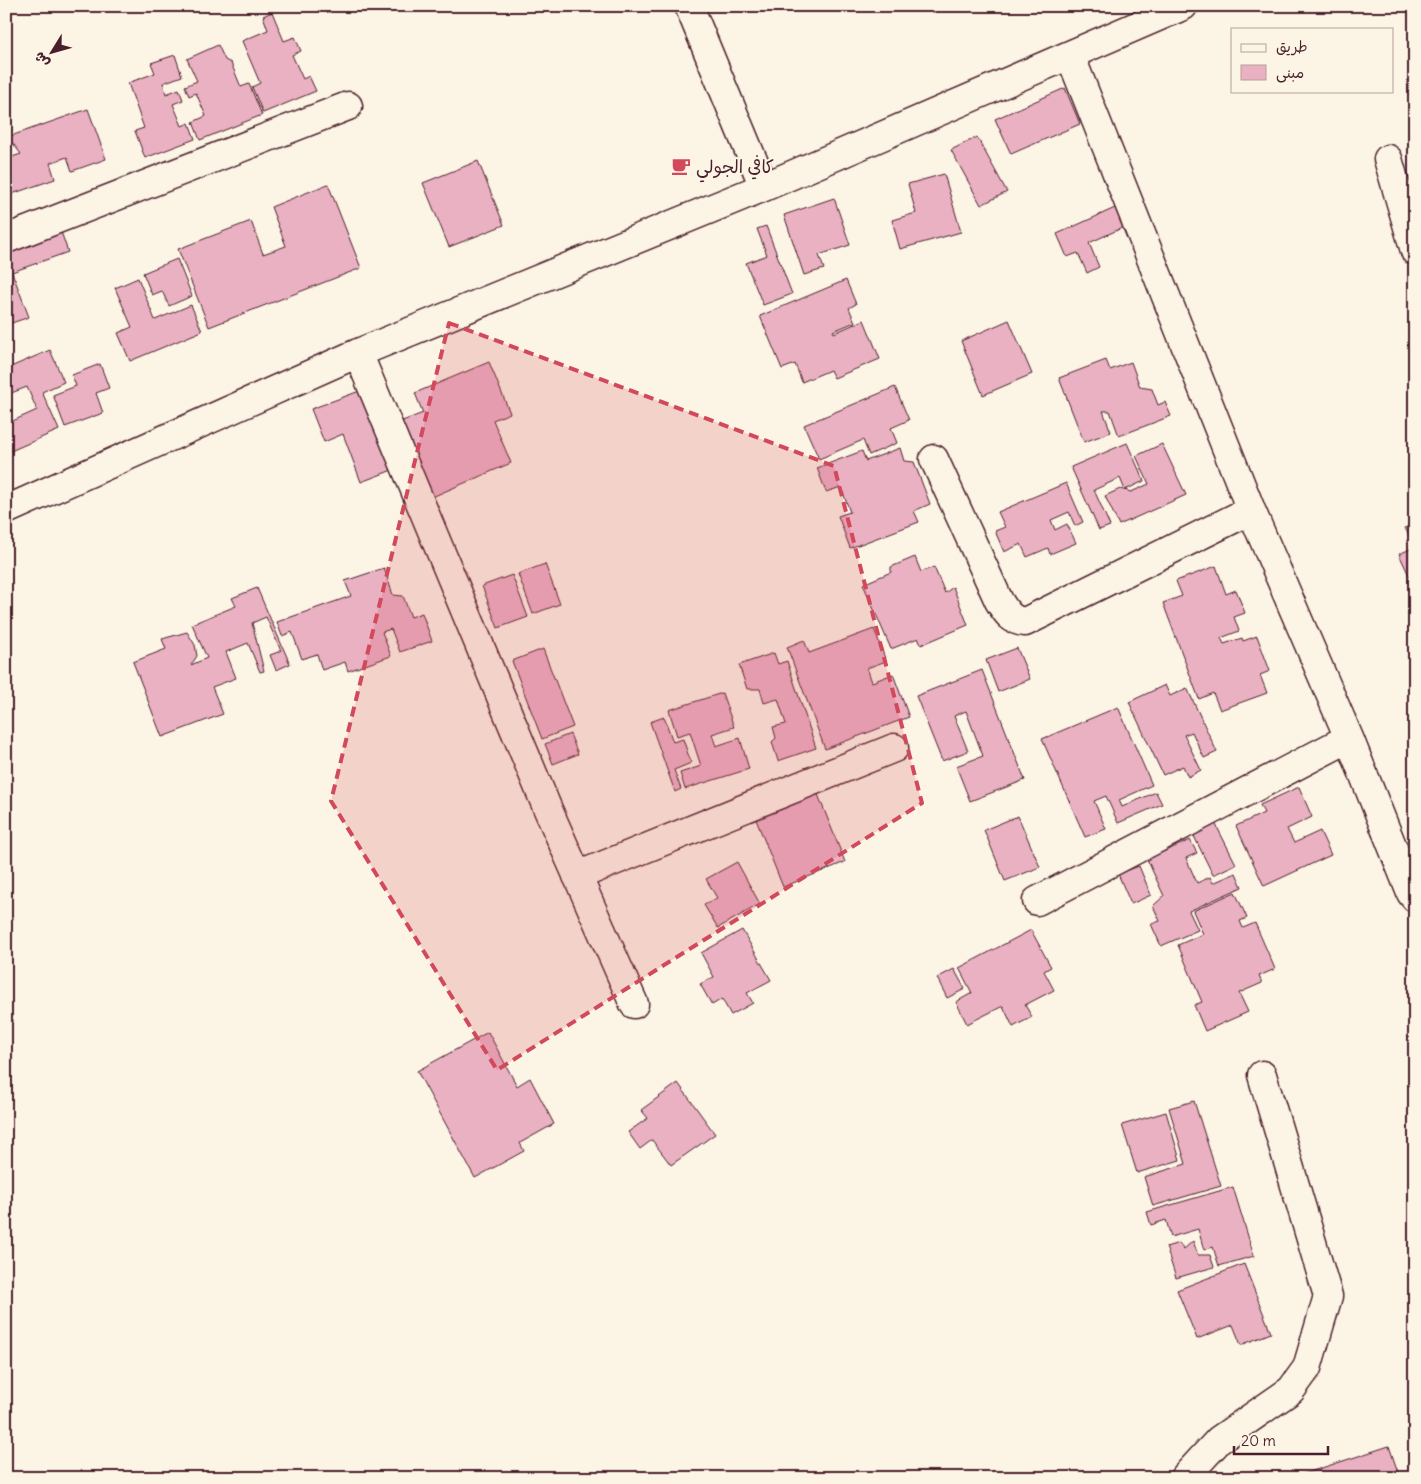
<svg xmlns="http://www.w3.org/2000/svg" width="1421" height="1484" viewBox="0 0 1421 1484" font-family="Delius,'Playpen Sans Arabic',sans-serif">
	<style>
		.building { fill: #eab1c3; stroke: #4a1f2b }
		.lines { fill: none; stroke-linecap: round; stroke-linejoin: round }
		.minor-casing { stroke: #4a1f2b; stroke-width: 31 }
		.minor { stroke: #fcf5e5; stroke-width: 28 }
		.marked { fill: #d1495b; fill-opacity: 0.2; stroke: #d1495b; stroke-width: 4; stroke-dasharray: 10 6; stroke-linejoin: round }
		.labels { text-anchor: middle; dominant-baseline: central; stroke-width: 4; stroke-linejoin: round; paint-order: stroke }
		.poi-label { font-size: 18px; fill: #4a1f2b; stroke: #fcf5e5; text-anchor: start }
	</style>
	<rect width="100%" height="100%" fill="#fcf5e5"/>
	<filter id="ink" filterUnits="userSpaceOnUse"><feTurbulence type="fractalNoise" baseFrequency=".02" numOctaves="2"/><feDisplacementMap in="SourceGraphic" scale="10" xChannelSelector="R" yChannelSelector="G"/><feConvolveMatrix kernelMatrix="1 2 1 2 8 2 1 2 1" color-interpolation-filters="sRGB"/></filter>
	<g filter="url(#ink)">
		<!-- building -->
		<path class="building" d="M 272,12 L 284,41 L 295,37 L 301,51 L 292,55 L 303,79 L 309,76 L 316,91 L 263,113 L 252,87 L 260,83 L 242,41 L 268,30 L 263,16 Z
			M 218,45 L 225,60 L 231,63 L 241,87 L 249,84 L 262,115 L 200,140 L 193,122 L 206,116 L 196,93 L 189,96 L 185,86 L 197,81 L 187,59 Z
			M 175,55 L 182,76 L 163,83 L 166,94 L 179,89 L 183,100 L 173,104 L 182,126 L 189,123 L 195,139 L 145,158 L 135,131 L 144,128 L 128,83 L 155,73 L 151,63 Z
			M 1065,88 L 1080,124 L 1011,154 L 995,119 Z
			M 88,109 L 106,159 L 72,171 L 67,157 L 50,163 L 55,179 L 6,196 L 6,159 L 21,154 L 8,137 Z
			M 977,137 L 1007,192 L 981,205 L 951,150 Z
			M 478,161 L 504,225 L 449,247 L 423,183 Z
			M 944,174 L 961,232 L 900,249 L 892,220 L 916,213 L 908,184 Z
			M 328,184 L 361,268 L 209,327 L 178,249 L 251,221 L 263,254 L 286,246 L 271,207 Z
			M 834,198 L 850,245 L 819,255 L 824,269 L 804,275 L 784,215 Z
			M 1115,208 L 1124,227 L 1089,243 L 1099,267 L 1087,273 L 1078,253 L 1067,257 L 1057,234 Z
			M 59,226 L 68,252 L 12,272 L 29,317 L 6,325 L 6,245 Z
			M 766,226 L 792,294 L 763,305 L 746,263 L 767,255 L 757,229 Z
			M 177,259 L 192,296 L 169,306 L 162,291 L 152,295 L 143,273 Z
			M 138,278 L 155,320 L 191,305 L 202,331 L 130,361 L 118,333 L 132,327 L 115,288 Z
			M 846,280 L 856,304 L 849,308 L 855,322 L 833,331 L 834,333 L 864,320 L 880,359 L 834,378 L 830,370 L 802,382 L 795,364 L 782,369 L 760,316 Z
			M 1009,320 L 1032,374 L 983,395 L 961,341 Z
			M 50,350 L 64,382 L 42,392 L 59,430 L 6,453 L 6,424 L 37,410 L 27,387 L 6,395 L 6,369 Z
			M 1106,360 L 1110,370 L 1131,362 L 1140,387 L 1152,389 L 1158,405 L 1165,402 L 1171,416 L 1119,436 L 1110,411 L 1103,411 L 1111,432 L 1084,442 L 1059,378 Z
			M 489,362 L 510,413 L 493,420 L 511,463 L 432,497 L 400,422 L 423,413 L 415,393 Z
			M 100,364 L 109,388 L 96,393 L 103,413 L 65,427 L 53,395 L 76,386 L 72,375 Z
			M 895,387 L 909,420 L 891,428 L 897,443 L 869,455 L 863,440 L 819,459 L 804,425 Z
			M 365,389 L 395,469 L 361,482 L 343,434 L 324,442 L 311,409 Z
			M 1127,443 L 1144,481 L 1125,490 L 1120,478 L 1094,490 L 1110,526 L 1099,530 L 1071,467 Z
			M 1162,444 L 1186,495 L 1119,525 L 1105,496 L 1120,489 L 1131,492 L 1149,484 L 1136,456 Z
			M 900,448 L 904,461 L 914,462 L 930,504 L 914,511 L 919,522 L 850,548 L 838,516 L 850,512 L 841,487 L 826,492 L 817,468 L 862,451 L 866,461 Z
			M 1066,483 L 1083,522 L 1075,526 L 1069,512 L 1051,520 L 1055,530 L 1067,524 L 1076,543 L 1050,554 L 1048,548 L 1027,557 L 1021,544 L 1004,552 L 995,531 L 1005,527 L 998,512 Z
			M 1415,523 L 1415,586 L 1414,586 L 1399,554 L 1415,547 L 1405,528 Z
			M 915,557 L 921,572 L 934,567 L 945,593 L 953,587 L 968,625 L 921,645 L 918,638 L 891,649 L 863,584 L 891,572 L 891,567 Z
			M 545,564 L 560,604 L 533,614 L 518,574 Z
			M 1216,566 L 1226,594 L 1236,590 L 1245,613 L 1234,617 L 1239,631 L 1221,638 L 1224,644 L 1242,638 L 1243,641 L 1257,636 L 1270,671 L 1260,675 L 1267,693 L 1220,710 L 1213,693 L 1199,699 L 1163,603 L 1182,596 L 1176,581 Z
			M 384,568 L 393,595 L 403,596 L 411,617 L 422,613 L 432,641 L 400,652 L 391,629 L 382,632 L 391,656 L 348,671 L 345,662 L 322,670 L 317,654 L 302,659 L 292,632 L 282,636 L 277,622 L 351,596 L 345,581 Z
			M 512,575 L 528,617 L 498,628 L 482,586 Z
			M 257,588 L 290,664 L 276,670 L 270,655 L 281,651 L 266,617 L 252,623 L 264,671 L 260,672 L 248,643 L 226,652 L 236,678 L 212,687 L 223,714 L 162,737 L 133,662 L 166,649 L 162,639 L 187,632 L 195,645 L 197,656 L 191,665 L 207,658 L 192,624 L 236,606 L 232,598 Z
			M 874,629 L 886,661 L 867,668 L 872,682 L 893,674 L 909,717 L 825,749 L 787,647 L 804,640 L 809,653 Z
			M 1017,648 L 1030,679 L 998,692 L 986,660 Z
			M 543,649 L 573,727 L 542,739 L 512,661 Z
			M 774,653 L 778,664 L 787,661 L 816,748 L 778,761 L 772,742 L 776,738 L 773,727 L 786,724 L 778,699 L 764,703 L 760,689 L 747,689 L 739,665 Z
			M 982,670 L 1025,780 L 970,801 L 956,766 L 983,756 L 966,711 L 954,716 L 968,751 L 942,761 L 916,696 Z
			M 1165,685 L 1170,696 L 1187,688 L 1217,752 L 1204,758 L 1192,732 L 1184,735 L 1201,770 L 1188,777 L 1183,766 L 1163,775 L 1129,702 Z
			M 722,693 L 734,727 L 712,734 L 716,746 L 740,738 L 749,769 L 685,789 L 680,773 L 701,766 L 690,732 L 677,736 L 669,710 Z
			M 1118,707 L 1152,785 L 1119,800 L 1122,807 L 1156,792 L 1162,804 L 1118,823 L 1106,796 L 1094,801 L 1106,829 L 1085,837 L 1042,739 Z
			M 664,717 L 673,742 L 683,739 L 691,763 L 674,770 L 681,789 L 675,792 L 650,722 Z
			M 570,734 L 578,754 L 553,764 L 545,744 Z
			M 1299,787 L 1312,817 L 1287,829 L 1294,843 L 1320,831 L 1331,855 L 1264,886 L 1236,826 L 1264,813 L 1260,805 Z
			M 817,792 L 845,862 L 783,887 L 755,817 Z
			M 1018,816 L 1040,867 L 1005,881 L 984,830 Z
			M 1213,819 L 1236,864 L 1213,875 L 1191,830 Z
			M 1190,840 L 1197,853 L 1186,858 L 1197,883 L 1210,877 L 1213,883 L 1236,873 L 1242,887 L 1189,911 L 1198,930 L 1161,946 L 1151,924 L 1160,921 L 1153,906 L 1164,896 L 1147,859 Z
			M 737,862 L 760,904 L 718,928 L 704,905 L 717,898 L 706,879 Z
			M 1139,866 L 1151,895 L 1131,904 L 1118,874 Z
			M 1235,892 L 1247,918 L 1240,921 L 1243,928 L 1255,923 L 1275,969 L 1259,976 L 1262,983 L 1239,993 L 1248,1012 L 1205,1031 L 1194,1005 L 1202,1002 L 1178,945 L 1203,934 L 1193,911 Z
			M 742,930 L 771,980 L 747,993 L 753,1003 L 731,1015 L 722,999 L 712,1005 L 700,984 L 714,977 L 701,953 Z
			M 1031,930 L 1051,967 L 1044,971 L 1054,990 L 1025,1005 L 1032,1017 L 1013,1027 L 1003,1006 L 967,1024 L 956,1002 L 972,993 L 959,968 Z
			M 954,969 L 965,989 L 947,998 L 937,978 Z
			M 488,1032 L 517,1086 L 530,1078 L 554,1124 L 520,1143 L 524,1151 L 475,1178 L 417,1071 Z
			M 678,1083 L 715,1134 L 671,1165 L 652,1140 L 640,1149 L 628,1132 L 648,1118 L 641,1110 Z
			M 1194,1101 L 1221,1186 L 1153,1206 L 1144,1177 L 1186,1164 L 1169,1108 Z
			M 1166,1112 L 1180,1160 L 1137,1173 L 1122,1125 Z
			M 1233,1187 L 1254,1256 L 1219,1266 L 1213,1247 L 1204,1250 L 1198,1229 L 1171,1237 L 1166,1220 L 1151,1225 L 1147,1212 Z
			M 1193,1241 L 1198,1255 L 1210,1255 L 1214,1267 L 1176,1278 L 1166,1247 L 1179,1243 L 1184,1249 Z
			M 1244,1264 L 1271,1333 L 1241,1345 L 1233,1325 L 1197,1339 L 1177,1290 Z
			M 1389,1446 L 1400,1478 L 1291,1478 Z"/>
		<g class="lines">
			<!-- minor casing -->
			<g class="minor-casing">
				<path id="minor" d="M 689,6 L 764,187
					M 1070,55 L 1251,510 L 1349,738 L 1411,893 L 1415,898
					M 1388,159 L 1415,251
					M 6,239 L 348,106
					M 358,353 L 546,805 L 634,1004
					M 934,459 L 999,601 C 1006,612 1011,621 1025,622 L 1251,510
					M 6,510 L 358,353 L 764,187 L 1183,6
					M 577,876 L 894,748
					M 1037,901 L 1349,738
					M 1184,1478 L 1219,1440 L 1291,1390 L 1307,1368 L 1328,1296 L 1262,1075"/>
			</g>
			<!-- minor -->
			<use href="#minor" class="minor"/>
		</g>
	</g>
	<!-- marked area -->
	<path class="marked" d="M 449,323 L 834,466 L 922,803 L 497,1070 L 331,801 Z"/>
	<!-- icons -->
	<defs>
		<g id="cafe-bare" transform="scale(1.5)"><path d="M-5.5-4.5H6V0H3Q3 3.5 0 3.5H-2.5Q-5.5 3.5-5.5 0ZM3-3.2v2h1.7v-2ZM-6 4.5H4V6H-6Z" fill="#d1495b" stroke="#fcf5e5" stroke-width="2.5" paint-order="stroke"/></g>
	</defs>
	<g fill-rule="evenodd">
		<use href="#cafe-bare" x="681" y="166"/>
	</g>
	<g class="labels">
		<!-- poi labels -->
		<g class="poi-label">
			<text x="696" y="166">كافي الجولي</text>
		</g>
	</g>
	<!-- margin -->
	<rect width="1421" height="1484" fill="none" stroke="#fcf5e5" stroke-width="25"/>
	<rect x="12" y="12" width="1396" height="1459" fill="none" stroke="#4a1f2b" stroke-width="2" filter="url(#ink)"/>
	<!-- legend -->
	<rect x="1231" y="28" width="162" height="65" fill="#fcf5e5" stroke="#b59f9b"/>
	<rect x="1241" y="44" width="25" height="8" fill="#fcf5e5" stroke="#b59f9b"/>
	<text x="1276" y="52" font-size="15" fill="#4a1f2b">طريق</text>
	<rect x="1241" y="65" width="25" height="15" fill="#eab1c3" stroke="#b59f9b"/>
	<text x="1276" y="78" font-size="15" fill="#4a1f2b">مبنى</text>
	<!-- north arrow -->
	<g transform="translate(52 52) rotate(233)" stroke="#fcf5e5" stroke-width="4" paint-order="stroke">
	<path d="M0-4L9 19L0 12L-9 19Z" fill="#4a1f2b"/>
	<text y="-8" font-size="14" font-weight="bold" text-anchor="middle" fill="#4a1f2b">ش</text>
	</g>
	<!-- scale -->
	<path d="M1234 1446v8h94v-8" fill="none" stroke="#4a1f2b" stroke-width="2.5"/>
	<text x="1241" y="1446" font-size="15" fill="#4a1f2b" stroke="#fcf5e5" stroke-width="4" paint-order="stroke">20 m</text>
</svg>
